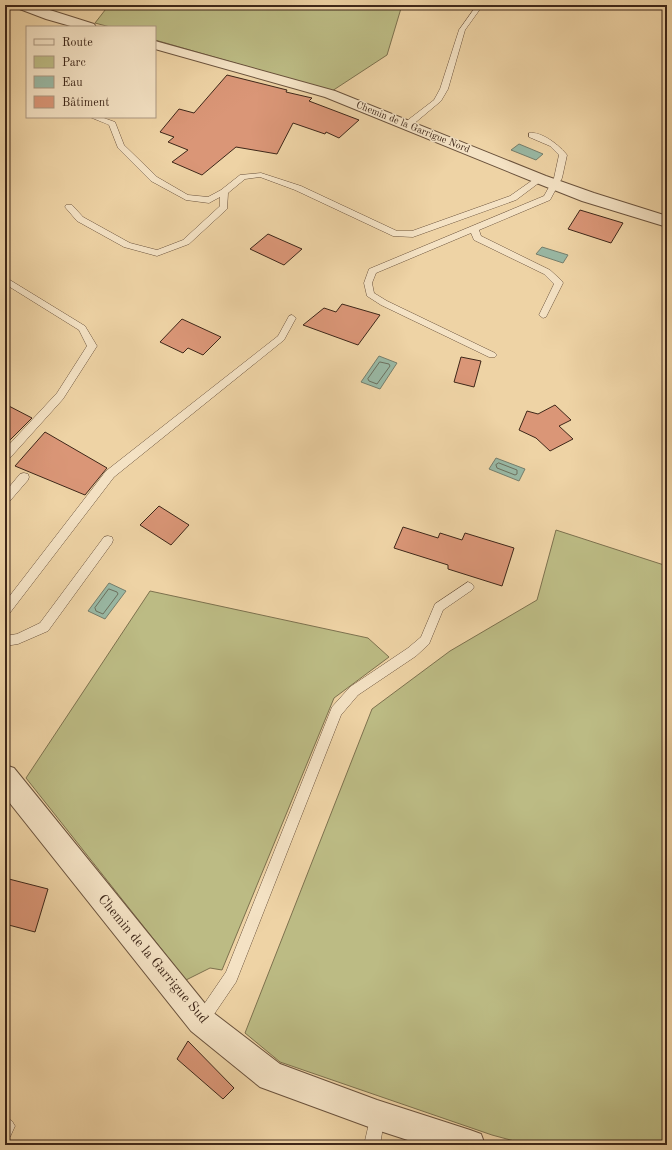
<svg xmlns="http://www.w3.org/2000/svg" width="672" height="1150" viewBox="0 0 672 1150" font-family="'Old Standard TT',serif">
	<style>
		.green { fill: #bcbb84; stroke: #7d714e }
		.water { fill: #99b8a4; stroke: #757e6c }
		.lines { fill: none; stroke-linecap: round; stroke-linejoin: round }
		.shore { stroke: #6c705e; stroke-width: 1 }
		.building { fill: #da9677; stroke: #3e2719 }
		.service-casing { stroke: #6a523c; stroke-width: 1 }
		.minor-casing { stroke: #6a523c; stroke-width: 2 }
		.service { fill: #f4e2c4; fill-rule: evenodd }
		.minor { fill: #f4e2c4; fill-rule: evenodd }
		.labels { text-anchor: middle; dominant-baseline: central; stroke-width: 3; stroke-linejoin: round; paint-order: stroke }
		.far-street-label { font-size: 10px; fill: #3e2719; stroke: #f4e2c4 }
		.near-street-label { font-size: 14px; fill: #3e2719; stroke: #f4e2c4 }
	</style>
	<rect width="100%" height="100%" fill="#eed3a5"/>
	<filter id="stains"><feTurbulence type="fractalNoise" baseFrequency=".005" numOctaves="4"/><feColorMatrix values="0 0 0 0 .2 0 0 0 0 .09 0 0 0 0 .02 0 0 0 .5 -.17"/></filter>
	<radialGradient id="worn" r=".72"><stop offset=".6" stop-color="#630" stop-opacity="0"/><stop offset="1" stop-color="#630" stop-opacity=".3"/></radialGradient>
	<!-- green -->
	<path class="green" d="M 109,5 L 402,5 L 387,55 L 332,91 L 155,40 L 155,27 L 110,27 L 95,23 Z
		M 556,530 L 667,566 L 667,1145 L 529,1145 L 492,1135 L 280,1062 L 245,1033 L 372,709 L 450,651 L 537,600 Z
		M 150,591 L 368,638 L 389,657 L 334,698 L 222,970 L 210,968 L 186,980 L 26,778 Z"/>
	<!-- water -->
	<path class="water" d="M 519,144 L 543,154 L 536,160 L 511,150 Z
		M 542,247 L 568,255 L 563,263 L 536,254 Z
		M 379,356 L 397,363 L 380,389 L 361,382 Z
		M 496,458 L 525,469 L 519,481 L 489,469 Z
		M 109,583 L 126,591 L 105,619 L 88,611 Z"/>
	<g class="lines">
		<!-- shore -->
		<path class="shore" d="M 380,362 L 389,364 L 390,366 L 377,384 L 369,381 L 368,379 Z
			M 499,463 L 517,470 L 517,474 L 515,475 L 497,468 L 496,465 Z
			M 109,589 L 117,592 L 118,594 L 103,614 L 96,611 L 95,608 Z"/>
	</g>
	<!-- building -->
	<path class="building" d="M 227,75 L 287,90 L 286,92 L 312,98 L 309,101 L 359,120 L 339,138 L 326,132 L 325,134 L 293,123 L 277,154 L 236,147 L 202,175 L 172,162 L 188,150 L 168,142 L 174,137 L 160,132 L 179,109 L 194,113 Z
		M 580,210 L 623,223 L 611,243 L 568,229 Z
		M 268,234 L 302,249 L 284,265 L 250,249 Z
		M 342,304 L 380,315 L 358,345 L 303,325 L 324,308 L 336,312 Z
		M 182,319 L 221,337 L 203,355 L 188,348 L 183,353 L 160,342 Z
		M 461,357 L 481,361 L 474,387 L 454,382 Z
		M 5,404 L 32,418 L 5,445 Z
		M 555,405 L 571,420 L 559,426 L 573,439 L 550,451 L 536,438 L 519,430 L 527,411 L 538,414 Z
		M 45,432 L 107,468 L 85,495 L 15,466 Z
		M 159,506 L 189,525 L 171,545 L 140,525 Z
		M 403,527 L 438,538 L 440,533 L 462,540 L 465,533 L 514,548 L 502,586 L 448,569 L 448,565 L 394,548 Z
		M 5,878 L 48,889 L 35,932 L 5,924 Z
		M 188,1041 L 234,1088 L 223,1099 L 177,1059 Z"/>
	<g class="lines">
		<!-- service casing -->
		<g class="service-casing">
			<path id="service" d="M 477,5 L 483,5 L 465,30 L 448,89 L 441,101 L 410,127 L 404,127 L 404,123 L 434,100 L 440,89 L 459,30 Z
				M 90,117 L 101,117 L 115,122 L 124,145 L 157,177 L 188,195 L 208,197 L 221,190 L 240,175 L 261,173 L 301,186 L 397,231 L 412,231 L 510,196 L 537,177 L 540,177 L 544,179 L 516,200 L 413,237 L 393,236 L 295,190 L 260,177 L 245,179 L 228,193 L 227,209 L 189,244 L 157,256 L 124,247 L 77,221 L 65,207 L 66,205 L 72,205 L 83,217 L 130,243 L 157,250 L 183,240 L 220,206 L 220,197 L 209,203 L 186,200 L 151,181 L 118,148 L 109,125 Z
				M 529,133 C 542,131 560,146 567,155 L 562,178 L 550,200 L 479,230 L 481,236 L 550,270 L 562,281 L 563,283 L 546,317 L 543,318 L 539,315 L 554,284 L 544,274 L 474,240 L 471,233 L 376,273 L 372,283 L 374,293 L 387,301 L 495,353 L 497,355 L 495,357 L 489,357 L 381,305 L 367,296 L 364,283 L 369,269 L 544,196 L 554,178 L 559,155 L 550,146 L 529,137 Z
				M 5,277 L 85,326 L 97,346 L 63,399 L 9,459 L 5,460 L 5,449 L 57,393 L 87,346 L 79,330 L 5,284 Z
				M 292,315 L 296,318 L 284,340 L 114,477 L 9,614 L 5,616 L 5,602 L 106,471 L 278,336 L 289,316 Z
				M 24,473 L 28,474 L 29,477 L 28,480 L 9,502 L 5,503 L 5,492 L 20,474 Z
				M 108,536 L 112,537 L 113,540 L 112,543 L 48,631 L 18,644 L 5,646 L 5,636 L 17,634 L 40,623 L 104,537 Z
				M 468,582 L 472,584 L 474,587 L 472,590 L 443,610 L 429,644 L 416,656 L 358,695 L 341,715 L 236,982 L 206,1026 L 201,1028 L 196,1026 L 194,1021 L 196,1016 L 226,972 L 332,707 L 350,687 L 408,648 L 421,637 L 435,604 Z
				M 377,1107 L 382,1110 L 385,1115 L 380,1145 L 364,1145 L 372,1110 Z
				M 7,1118 L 12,1121 L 15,1126 L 10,1137 L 5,1140 L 5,1119 Z"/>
		</g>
		<!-- minor casing -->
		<g class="minor-casing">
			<path id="minor" d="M 15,5 L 34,5 L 94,24 L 96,27 L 74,27 L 46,19 L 17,8 Z
				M 155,41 L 335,91 L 546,176 L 594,193 L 667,216 L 667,227 L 582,201 L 534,182 L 325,97 L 155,49 Z
				M 5,765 L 14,768 L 211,1011 L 280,1064 L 377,1100 L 470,1130 L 481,1134 L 485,1145 L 423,1145 L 377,1130 L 260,1087 L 191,1031 L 5,797 Z"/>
		</g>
		<!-- service -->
		<use href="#service" class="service"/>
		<!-- minor -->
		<use href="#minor" class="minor"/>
	</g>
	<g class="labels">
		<!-- far-street labels -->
		<g class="far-street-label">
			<text transform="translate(413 127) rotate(22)">Chemin de la Garrigue Nord</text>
		</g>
		<!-- near-street labels -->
		<g class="near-street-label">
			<text transform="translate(153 959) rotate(50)">Chemin de la Garrigue Sud</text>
		</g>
	</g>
	<!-- margin -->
	<rect width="672" height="1150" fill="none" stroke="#eed3a5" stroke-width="20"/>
	<rect x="6" y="6" width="660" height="1138" fill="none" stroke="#3e2719" stroke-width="2"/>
	<rect x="10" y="10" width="652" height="1130" fill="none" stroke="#3e2719"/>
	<!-- legend -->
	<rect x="26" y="26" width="130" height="92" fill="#f4e2c4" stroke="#ab9780"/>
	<rect x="34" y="39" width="20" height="6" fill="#f4e2c4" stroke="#ab9780"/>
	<text x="62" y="46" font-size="12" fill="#3e2719">Route</text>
	<rect x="34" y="56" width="20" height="12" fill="#bcbb84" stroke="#ab9780"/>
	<text x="62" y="66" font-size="12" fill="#3e2719">Parc</text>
	<rect x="34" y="76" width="20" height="12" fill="#99b8a4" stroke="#ab9780"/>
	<text x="62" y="86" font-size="12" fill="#3e2719">Eau</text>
	<rect x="34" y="96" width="20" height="12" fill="#da9677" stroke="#ab9780"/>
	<text x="62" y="106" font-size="12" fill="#3e2719">Bâtiment</text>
	<rect width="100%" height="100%" filter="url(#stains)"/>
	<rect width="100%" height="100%" fill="url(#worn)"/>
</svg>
